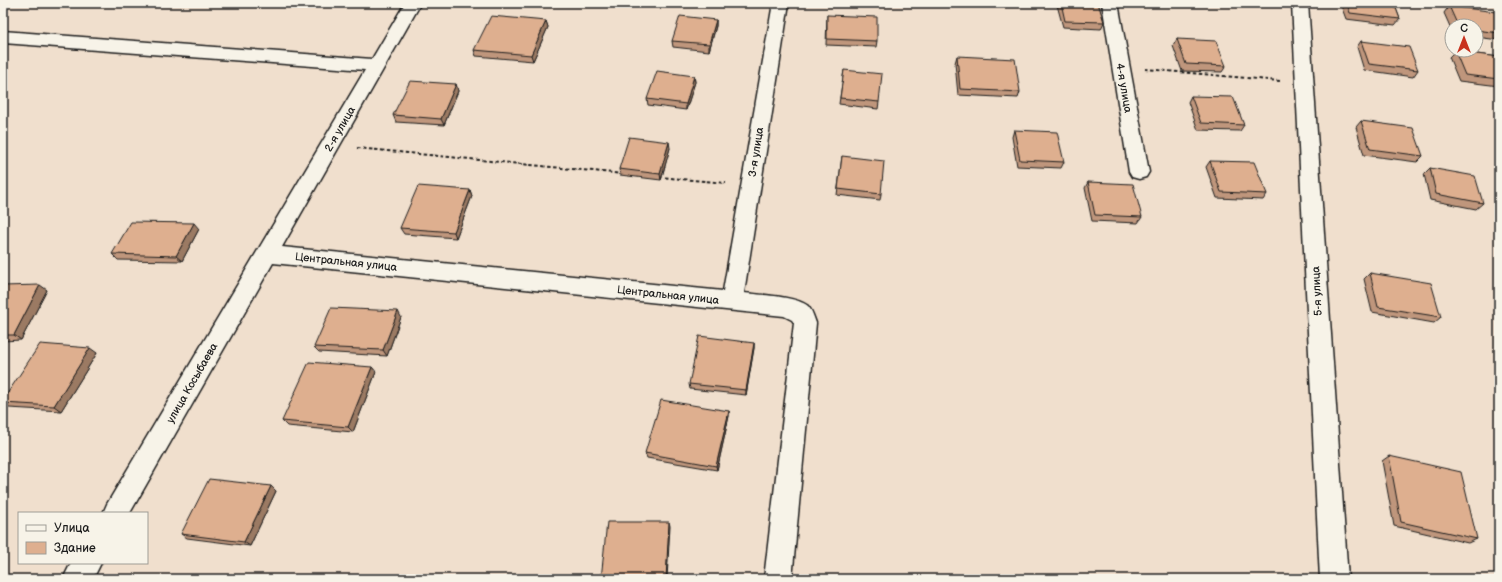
<svg xmlns="http://www.w3.org/2000/svg" width="1502" height="582" viewBox="0 0 1502 582" font-family="'Balsamiq Sans',sans-serif">
	<style>
		.lines { fill: none; stroke-linecap: round; stroke-linejoin: round }
		.minor-casing { stroke: #1c1c1c; stroke-width: 3 }
		.path { stroke: #1c1c1c; stroke-width: 2; stroke-dasharray: 3.5 2.5; stroke-linecap: butt }
		.minor { fill: #f7f3e8; fill-rule: evenodd }
		.wall { fill: #bf967b; stroke: #1c1c1c }
		.shaded-wall { fill: #9b7a64; stroke: #1c1c1c }
		.building { fill: #deaf8f; stroke: #1c1c1c }
		.labels { text-anchor: middle; dominant-baseline: central; stroke-width: 3; stroke-linejoin: round; paint-order: stroke }
		.street-label { font-size: 11px; fill: #1c1c1c; stroke: #f7f3e8 }
	</style>
	<rect width="100%" height="100%" fill="#f0dfcd"/>
	<filter id="ink" filterUnits="userSpaceOnUse"><feTurbulence type="fractalNoise" baseFrequency=".025" numOctaves="2"/><feDisplacementMap in="SourceGraphic" scale="8" xChannelSelector="R" yChannelSelector="G"/><feConvolveMatrix kernelMatrix="1 2 1 2 8 2 1 2 1" color-interpolation-filters="sRGB"/></filter>
	<g filter="url(#ink)">
		<g class="lines">
			<!-- minor casing -->
			<g class="minor-casing">
				<path id="minor" d="M 405,3 L 421,3 L 282,247 L 723,291 L 773,3 L 789,3 L 744,293 C 760,295 796,296 808,306 C 812,310 814,318 816,323 L 792,579 L 764,579 L 794,323 L 792,320 L 784,316 L 273,263 L 130,513 L 103,513 L 107,504 L 365,70 L 3,43 L 3,31 L 372,59 Z
					M 1102,3 L 1118,3 L 1149,172 L 1146,177 L 1139,179 L 1132,177 L 1129,172 Z
					M 1292,3 L 1308,3 L 1348,579 L 1320,579 Z
					M 71,563 L 101,563 L 93,579 L 63,579 Z"/>
			</g>
			<!-- path -->
			<path class="path" d="M 1145,69 L 1280,81
				M 357,148 L 623,174
				M 659,177 L 726,183"/>
			<!-- minor -->
			<use href="#minor" class="minor"/>
		</g>
		<!-- wall -->
		<path class="wall" d="M 497,3 L 533,3 L 532,6 L 497,4 Z
			M 1058,3 L 1098,3 L 1104,22 L 1101,29 L 1063,27 L 1057,5 Z
			M 1340,3 L 1394,3 L 1400,19 L 1395,25 L 1346,19 Z
			M 1449,6 L 1499,19 L 1499,40 L 1476,37 L 1476,26 L 1452,26 L 1452,31 L 1444,13 Z
			M 827,15 L 877,41 L 876,47 L 826,45 Z
			M 716,20 L 716,26 L 709,51 L 673,47 L 672,41 Z
			M 546,21 L 548,27 L 533,61 L 476,56 L 474,50 Z
			M 1177,39 L 1226,66 L 1222,72 L 1182,71 L 1173,46 Z
			M 1361,41 L 1418,70 L 1413,77 L 1364,70 L 1357,47 Z
			M 1455,51 L 1499,57 L 1499,86 L 1459,81 L 1449,57 Z
			M 957,56 L 1020,92 L 1018,98 L 958,95 L 955,63 Z
			M 844,70 L 879,102 L 878,109 L 839,104 Z
			M 694,76 L 695,82 L 686,110 L 648,105 L 647,99 Z
			M 456,84 L 458,91 L 444,125 L 396,122 L 393,115 Z
			M 1191,96 L 1244,125 L 1240,131 L 1198,130 L 1188,102 Z
			M 1361,121 L 1423,156 L 1417,162 L 1364,155 L 1356,127 Z
			M 1014,130 L 1064,162 L 1061,168 L 1017,166 L 1012,137 Z
			M 670,148 L 661,180 L 620,175 L 619,169 Z
			M 842,156 L 881,194 L 880,200 L 837,195 Z
			M 1210,161 L 1267,194 L 1263,200 L 1217,198 L 1206,167 Z
			M 1430,168 L 1483,203 L 1476,209 L 1430,200 L 1424,174 Z
			M 1088,182 L 1142,217 L 1138,223 L 1092,221 L 1085,188 Z
			M 470,190 L 472,196 L 456,238 L 404,234 L 400,228 Z
			M 199,229 L 182,261 L 118,260 L 112,254 Z
			M 1370,273 L 1441,317 L 1434,323 L 1372,312 L 1364,279 Z
			M 3,286 L 47,290 L 21,340 L 3,341 Z
			M 401,317 L 387,356 L 319,352 L 314,347 Z
			M 754,343 L 754,348 L 746,395 L 690,389 L 689,384 Z
			M 97,353 L 61,411 L 9,408 L 3,404 L 3,400 Z
			M 372,367 L 376,372 L 353,432 L 287,426 L 282,421 Z
			M 729,411 L 729,416 L 717,470 L 647,458 L 645,453 Z
			M 1389,456 L 1477,539 L 1468,543 L 1394,526 L 1382,461 Z
			M 271,486 L 276,491 L 250,546 L 187,538 L 181,534 Z"/>
		<!-- shaded-wall -->
		<path class="shaded-wall" d="M 716,20 L 716,26 L 709,51 L 709,44 Z
			M 546,21 L 548,27 L 533,61 L 531,55 Z
			M 694,76 L 695,82 L 686,110 L 686,104 Z
			M 456,84 L 458,91 L 444,125 L 441,119 Z
			M 669,142 L 670,148 L 661,180 L 660,174 Z
			M 470,190 L 472,196 L 456,238 L 454,232 Z
			M 194,223 L 199,229 L 182,261 L 176,256 Z
			M 40,285 L 47,290 L 21,340 L 14,335 Z
			M 398,311 L 401,317 L 387,356 L 383,350 Z
			M 754,343 L 754,348 L 746,395 L 746,390 Z
			M 90,348 L 97,353 L 61,411 L 54,406 Z
			M 372,367 L 376,372 L 353,432 L 348,427 Z
			M 729,411 L 729,416 L 717,470 L 716,466 Z
			M 271,486 L 276,491 L 250,546 L 244,542 Z
			M 669,522 L 670,526 L 667,579 L 666,579 Z"/>
		<!-- building -->
		<path class="building" d="M 1061,3 L 1098,3 L 1104,22 L 1065,21 Z
			M 1347,3 L 1394,3 L 1400,19 L 1350,13 Z
			M 1449,6 L 1496,12 L 1499,19 L 1499,33 L 1476,30 L 1476,26 L 1458,26 Z
			M 827,15 L 877,17 L 877,41 L 827,39 Z
			M 491,16 L 546,21 L 531,55 L 474,50 Z
			M 680,16 L 716,20 L 709,44 L 672,41 Z
			M 1177,39 L 1216,41 L 1226,66 L 1186,64 Z
			M 1361,41 L 1409,47 L 1418,70 L 1369,64 Z
			M 1455,51 L 1499,57 L 1499,79 L 1465,75 Z
			M 957,56 L 1015,59 L 1020,92 L 960,89 Z
			M 844,70 L 882,74 L 879,102 L 840,98 Z
			M 657,71 L 694,76 L 686,104 L 647,99 Z
			M 410,81 L 456,84 L 441,119 L 393,115 Z
			M 1191,96 L 1233,97 L 1244,125 L 1201,123 Z
			M 1361,121 L 1413,128 L 1423,156 L 1370,149 Z
			M 1014,130 L 1057,132 L 1064,162 L 1020,160 Z
			M 629,137 L 669,142 L 660,174 L 619,169 Z
			M 842,156 L 884,161 L 881,194 L 838,189 Z
			M 1210,161 L 1254,162 L 1267,194 L 1221,192 Z
			M 1430,168 L 1475,176 L 1483,203 L 1436,194 Z
			M 1088,182 L 1133,184 L 1142,217 L 1095,215 Z
			M 418,186 L 470,190 L 454,232 L 400,228 Z
			M 131,222 L 194,223 L 176,256 L 112,254 Z
			M 1370,273 L 1431,283 L 1441,317 L 1378,307 Z
			M 40,285 L 14,335 L 3,335 L 3,286 Z
			M 331,308 L 398,311 L 383,350 L 314,347 Z
			M 699,336 L 754,343 L 746,390 L 689,384 Z
			M 40,344 L 90,348 L 54,406 L 3,403 L 3,400 Z
			M 309,362 L 372,367 L 348,427 L 282,421 Z
			M 661,400 L 729,411 L 716,466 L 645,453 Z
			M 1389,456 L 1461,472 L 1477,539 L 1401,522 Z
			M 209,479 L 271,486 L 244,542 L 181,534 Z
			M 607,522 L 669,522 L 666,579 L 601,579 Z"/>
	</g>
	<g class="labels">
		<!-- street labels -->
		<g class="street-label">
			<text transform="translate(1124 88) rotate(80)">4-я улица</text>
			<text transform="translate(340 129) rotate(-60)">2-я улица</text>
			<text transform="translate(756 152) rotate(-81)">3-я улица</text>
			<text transform="translate(346 262) rotate(6)">Центральная улица</text>
			<text transform="translate(1317 291) rotate(-93)">5-я улица</text>
			<text transform="translate(668 295) rotate(6)">Центральная улица</text>
			<text transform="translate(192 383) rotate(-60)">улица Косыбаева</text>
		</g>
	</g>
	<!-- margin -->
	<rect width="1502" height="582" fill="none" stroke="#f7f3e8" stroke-width="16"/>
	<rect x="8" y="8" width="1486" height="566" fill="none" stroke="#1c1c1c" stroke-width="1.5" filter="url(#ink)"/>
	<!-- legend -->
	<rect x="18" y="512" width="130" height="52" fill="#f7f3e8" stroke="#9f9d96"/>
	<rect x="26" y="525" width="20" height="6" fill="#f7f3e8" stroke="#9f9d96"/>
	<text x="54" y="532" font-size="12" fill="#1c1c1c">Улица</text>
	<rect x="26" y="542" width="20" height="12" fill="#deaf8f" stroke="#9f9d96"/>
	<text x="54" y="552" font-size="12" fill="#1c1c1c">Здание</text>
	<!-- north arrow -->
	<g transform="translate(1464 38)"><circle r="19" fill="#f7f3e8" stroke="#9f9d96"/>
	<path d="M0-3L7 15L0 10L-7 15Z" fill="#c8321e"/>
	<text y="-6" font-size="11" font-weight="bold" text-anchor="middle" fill="#1c1c1c">С</text>
	</g>
</svg>
